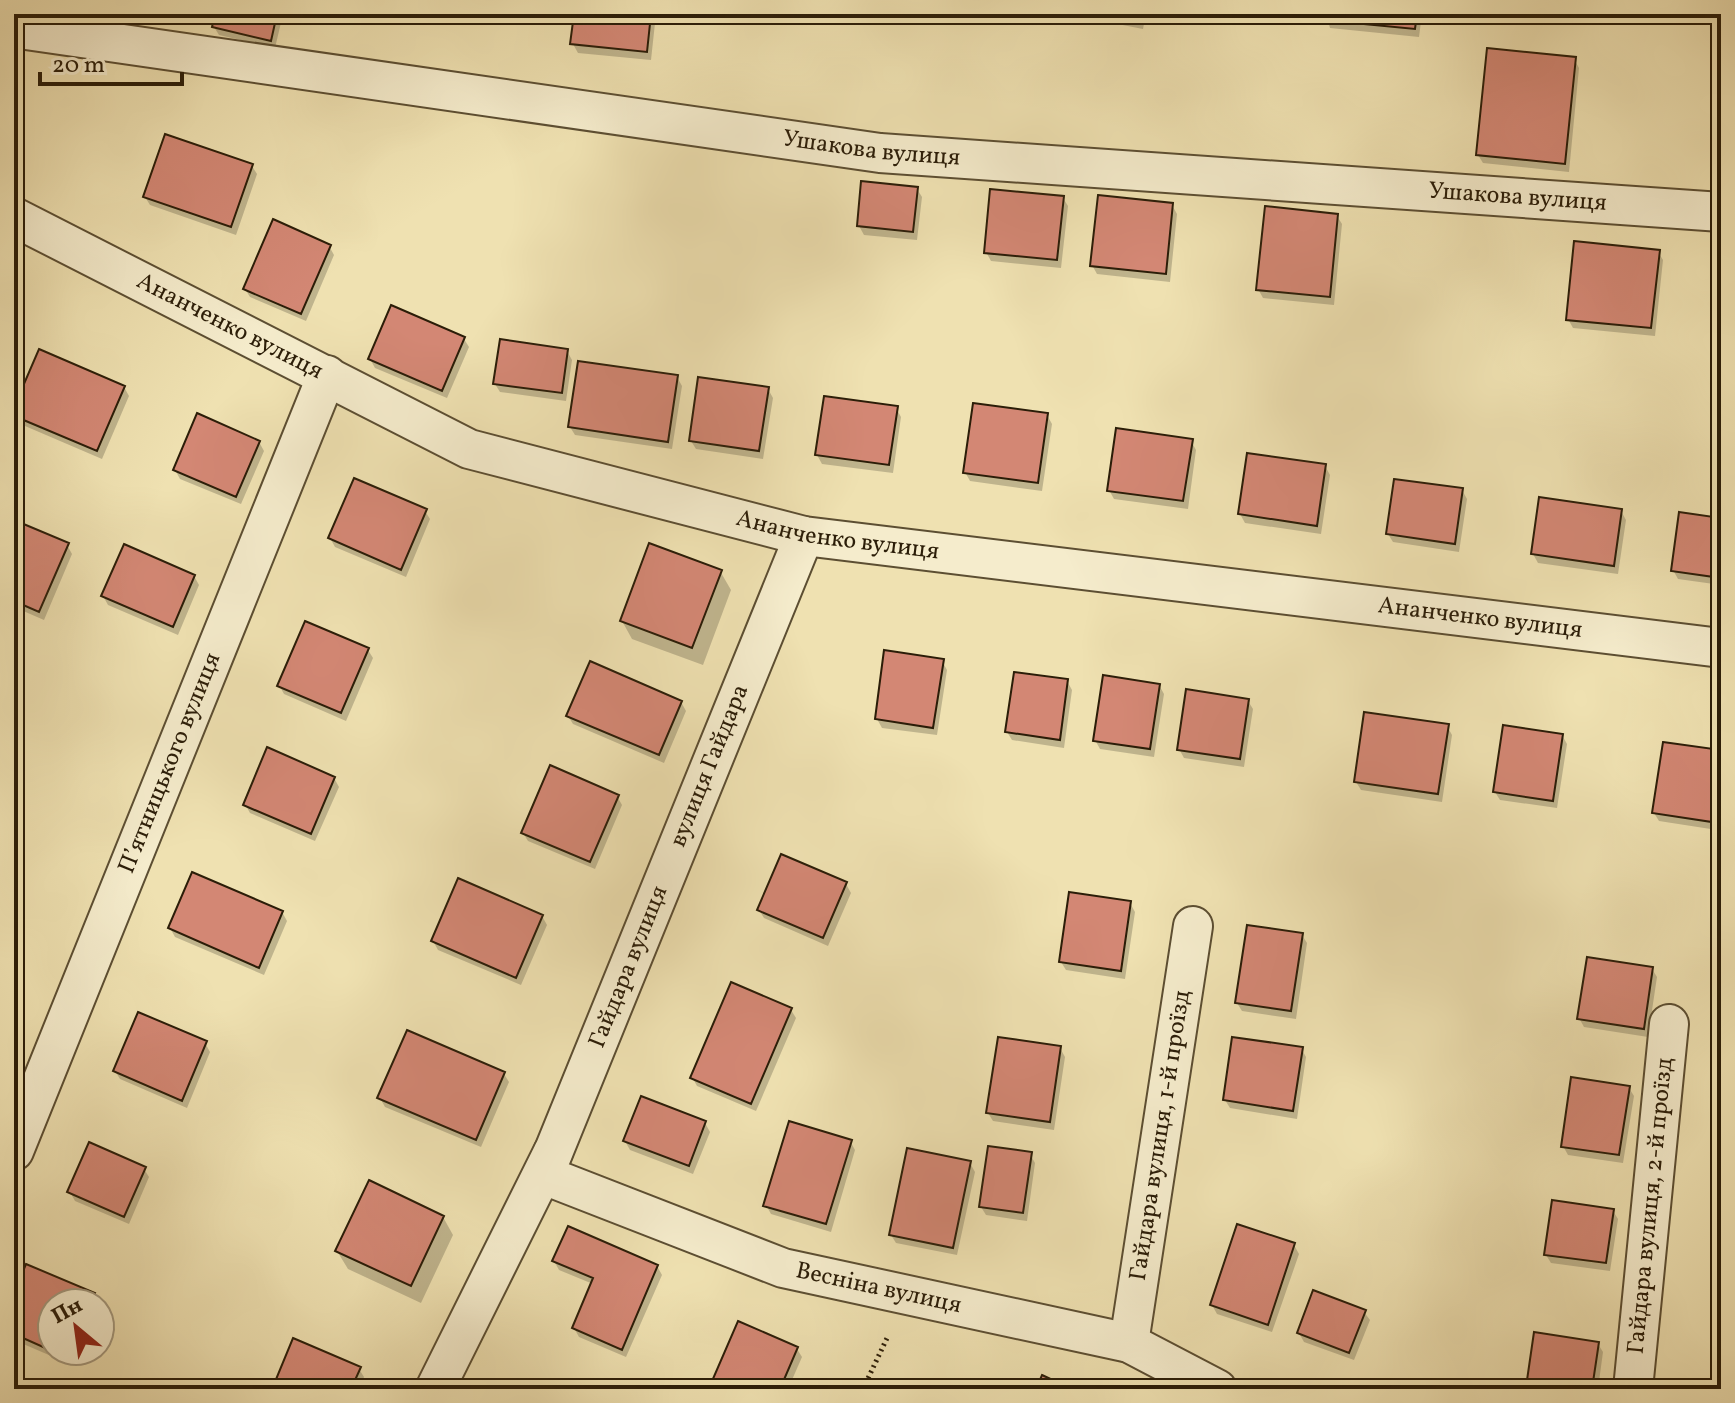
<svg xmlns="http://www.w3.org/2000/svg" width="1735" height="1403" viewBox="0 0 1735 1403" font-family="Vollkorn,serif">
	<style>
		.shadow { fill: #0003 }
		.building { fill: #d38774; stroke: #2b1d08; stroke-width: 2 }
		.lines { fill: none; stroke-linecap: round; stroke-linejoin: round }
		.minor-casing { stroke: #5c4e32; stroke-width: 42 }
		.path { stroke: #2b1d08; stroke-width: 5; stroke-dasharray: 2 4; stroke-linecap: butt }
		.minor { stroke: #f5eccc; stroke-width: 38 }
		.labels { text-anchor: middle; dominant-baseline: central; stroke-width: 7; stroke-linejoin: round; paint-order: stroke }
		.street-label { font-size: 24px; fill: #2b1d08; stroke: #f5eccc }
	</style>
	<rect width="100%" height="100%" fill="#efe1b1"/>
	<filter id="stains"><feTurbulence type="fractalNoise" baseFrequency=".0025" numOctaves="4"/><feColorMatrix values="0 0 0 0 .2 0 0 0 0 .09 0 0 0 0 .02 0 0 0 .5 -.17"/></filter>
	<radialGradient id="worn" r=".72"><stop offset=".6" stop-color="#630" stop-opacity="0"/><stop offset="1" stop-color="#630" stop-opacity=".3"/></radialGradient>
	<!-- shadow -->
	<path class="shadow" d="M 217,14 L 283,14 L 275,48 L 219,35 L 214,27 Z
		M 576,14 L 656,14 L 651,60 L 578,53 L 573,44 Z
		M 1066,14 L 1146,14 L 1143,29 Z
		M 1326,14 L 1422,14 L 1419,37 L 1330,28 Z
		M 1574,59 L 1579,68 L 1569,172 L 1483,163 L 1478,155 Z
		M 252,166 L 257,174 L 236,235 L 150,205 L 145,197 Z
		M 917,189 L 922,197 L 917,240 L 864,235 L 859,226 Z
		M 1063,198 L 1068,206 L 1061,268 L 991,261 L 986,252 Z
		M 1172,205 L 1177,214 L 1170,282 L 1097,274 L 1092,265 Z
		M 1337,216 L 1342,224 L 1334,305 L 1263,298 L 1258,289 Z
		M 329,246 L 334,255 L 306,321 L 250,297 L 245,289 Z
		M 1658,252 L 1663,260 L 1655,336 L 1573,328 L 1568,319 Z
		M 464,339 L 469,347 L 447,398 L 375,368 L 370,359 Z
		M 567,351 L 572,360 L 566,401 L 500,392 L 495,384 Z
		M 677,377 L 682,386 L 672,449 L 575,435 L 570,427 Z
		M 124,387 L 129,396 L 102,459 L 18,423 L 14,417 L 14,412 Z
		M 768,389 L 773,398 L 763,459 L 696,449 L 691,441 Z
		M 896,408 L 901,417 L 893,473 L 822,464 L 817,455 Z
		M 1047,415 L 1052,424 L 1042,491 L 970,481 L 965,472 Z
		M 1191,441 L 1196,450 L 1188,509 L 1114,499 L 1109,490 Z
		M 259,442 L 264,451 L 241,504 L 180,479 L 175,470 Z
		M 1325,466 L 1330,475 L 1321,534 L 1245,523 L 1240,514 Z
		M 1462,490 L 1467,499 L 1459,552 L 1393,542 L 1388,534 Z
		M 425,511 L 430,519 L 406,577 L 335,547 L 330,538 Z
		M 1621,511 L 1626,520 L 1618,574 L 1538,563 L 1533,554 Z
		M 1721,520 L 1721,585 L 1678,579 L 1673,570 Z
		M 14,522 L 67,545 L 72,554 L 44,620 L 14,607 Z
		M 720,571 L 731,590 L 703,665 L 632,639 L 622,621 Z
		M 194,576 L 199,585 L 178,635 L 108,605 L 103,596 Z
		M 368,650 L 373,658 L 346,721 L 284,694 L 279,685 Z
		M 942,661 L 947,670 L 937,735 L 882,728 L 877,719 Z
		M 1067,681 L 1072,690 L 1064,748 L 1012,740 L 1007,732 Z
		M 1159,685 L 1164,694 L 1154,757 L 1100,749 L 1095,740 Z
		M 1248,701 L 1253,709 L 1244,767 L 1184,758 L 1179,749 Z
		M 681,702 L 686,711 L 664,763 L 573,724 L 568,716 Z
		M 1447,726 L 1452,735 L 1442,802 L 1361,790 L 1356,782 Z
		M 1562,735 L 1567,744 L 1557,808 L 1500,800 L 1495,792 Z
		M 1665,744 L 1721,752 L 1717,830 L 1659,821 L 1654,813 Z
		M 334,778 L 339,787 L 315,841 L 250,813 L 245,804 Z
		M 617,796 L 622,805 L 595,869 L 528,841 L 523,833 Z
		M 846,884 L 851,893 L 828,946 L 764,918 L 759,910 Z
		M 1130,903 L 1135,912 L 1125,979 L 1066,970 L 1061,962 Z
		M 282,912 L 287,921 L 264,975 L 175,937 L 170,928 Z
		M 542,916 L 547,925 L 521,985 L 438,950 L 433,941 Z
		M 1302,935 L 1307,943 L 1296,1019 L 1242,1011 L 1237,1003 Z
		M 1652,969 L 1657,977 L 1648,1037 L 1584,1027 L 1579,1018 Z
		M 791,1010 L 796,1018 L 756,1111 L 697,1086 L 692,1077 Z
		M 205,1043 L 210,1052 L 187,1108 L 120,1079 L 115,1071 Z
		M 1060,1048 L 1065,1057 L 1054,1130 L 993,1121 L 988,1113 Z
		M 1301,1048 L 1306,1057 L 1297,1119 L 1230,1108 L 1225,1100 Z
		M 504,1074 L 509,1082 L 481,1147 L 385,1107 L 380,1098 Z
		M 1629,1088 L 1634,1096 L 1623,1163 L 1568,1155 L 1563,1146 Z
		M 705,1123 L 710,1132 L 693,1174 L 630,1150 L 625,1141 Z
		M 850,1141 L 855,1150 L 831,1232 L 771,1214 L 766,1205 Z
		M 1030,1154 L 1035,1163 L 1027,1221 L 986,1215 L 981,1207 Z
		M 970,1163 L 975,1172 L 957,1255 L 896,1243 L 891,1235 Z
		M 144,1169 L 149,1177 L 129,1224 L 75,1201 L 70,1192 Z
		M 1613,1211 L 1618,1219 L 1610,1271 L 1551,1263 L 1546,1255 Z
		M 443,1217 L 453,1235 L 421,1303 L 348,1269 L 337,1251 Z
		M 1294,1245 L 1299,1254 L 1272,1332 L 1217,1314 L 1212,1305 Z
		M 554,1261 L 657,1266 L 662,1275 L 626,1357 L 579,1337 L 574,1328 L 593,1284 L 559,1270 Z
		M 93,1295 L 98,1303 L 52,1303 L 52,1351 L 78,1351 L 72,1365 L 14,1340 L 14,1298 Z
		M 1364,1312 L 1370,1320 L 1354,1360 L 1304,1342 L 1299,1333 Z
		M 739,1324 L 797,1349 L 802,1357 L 788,1389 L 711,1389 Z
		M 1598,1344 L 1603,1352 L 1598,1389 L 1530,1389 L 1528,1386 Z
		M 359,1369 L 364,1377 L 359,1389 L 274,1389 Z"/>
	<!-- building -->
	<path class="building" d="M 215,14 L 277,14 L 271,41 L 212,27 Z
		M 574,14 L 651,14 L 647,52 L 570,44 Z
		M 1094,14 L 1140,14 L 1139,22 Z
		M 1324,14 L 1417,14 L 1415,29 L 1323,20 Z
		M 1487,48 L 1576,57 L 1565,164 L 1476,155 Z
		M 165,134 L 253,164 L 231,227 L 143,197 Z
		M 861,181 L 918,187 L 913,232 L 857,226 Z
		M 990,189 L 1064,196 L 1057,260 L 984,253 Z
		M 1098,195 L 1173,203 L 1166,274 L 1090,266 Z
		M 1265,206 L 1338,214 L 1330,297 L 1256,290 Z
		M 273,219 L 331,245 L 301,314 L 243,289 Z
		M 1574,241 L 1660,250 L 1651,328 L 1566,320 Z
		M 391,305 L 465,337 L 442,391 L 368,359 Z
		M 500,339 L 568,349 L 562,393 L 493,384 Z
		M 39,349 L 125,386 L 97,451 L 14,416 L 14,407 Z
		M 578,361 L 678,375 L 668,442 L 568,427 Z
		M 698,377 L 769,387 L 759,451 L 689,441 Z
		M 824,396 L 898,406 L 889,465 L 815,455 Z
		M 973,403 L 1048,413 L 1038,483 L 963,473 Z
		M 197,413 L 260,441 L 236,497 L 173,470 Z
		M 1116,428 L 1193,439 L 1183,501 L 1107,491 Z
		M 1247,453 L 1326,464 L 1317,526 L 1238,514 Z
		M 354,478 L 427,509 L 401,570 L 328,538 Z
		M 1394,479 L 1463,488 L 1455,544 L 1386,534 Z
		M 1539,497 L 1622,509 L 1614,566 L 1531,554 Z
		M 1679,512 L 1721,518 L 1721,578 L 1671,571 Z
		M 14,520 L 69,543 L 39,612 L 14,601 Z
		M 649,543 L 722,570 L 692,648 L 620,621 Z
		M 124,544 L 195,575 L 173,627 L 101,596 Z
		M 305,621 L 369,648 L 341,713 L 277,686 Z
		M 884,650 L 944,659 L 933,728 L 875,719 Z
		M 590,661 L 682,701 L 659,755 L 566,716 Z
		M 1014,672 L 1068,679 L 1060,740 L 1005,732 Z
		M 1103,675 L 1160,684 L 1150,749 L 1093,741 Z
		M 1186,689 L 1249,699 L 1240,759 L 1177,750 Z
		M 1364,712 L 1449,724 L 1438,794 L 1354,782 Z
		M 1503,725 L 1563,734 L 1553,801 L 1493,792 Z
		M 1663,742 L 1721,750 L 1712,822 L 1652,813 Z
		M 267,747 L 335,777 L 311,834 L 243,805 Z
		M 550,765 L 619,795 L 590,862 L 521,833 Z
		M 781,854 L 847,882 L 823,938 L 757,910 Z
		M 192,872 L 283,911 L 259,968 L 168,928 Z
		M 458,878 L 543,915 L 516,978 L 431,941 Z
		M 1069,892 L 1131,901 L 1121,971 L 1059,962 Z
		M 1247,925 L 1303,933 L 1291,1011 L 1235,1003 Z
		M 1587,957 L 1653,967 L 1644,1029 L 1577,1019 Z
		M 731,982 L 792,1008 L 751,1104 L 690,1078 Z
		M 138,1012 L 207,1041 L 182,1101 L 113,1071 Z
		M 407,1030 L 505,1072 L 476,1140 L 377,1098 Z
		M 998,1037 L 1061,1046 L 1050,1122 L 986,1113 Z
		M 1232,1037 L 1303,1047 L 1293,1111 L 1223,1100 Z
		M 1571,1077 L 1630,1086 L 1619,1155 L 1561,1147 Z
		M 641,1096 L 706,1121 L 689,1166 L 623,1141 Z
		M 789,1121 L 852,1140 L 826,1224 L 763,1206 Z
		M 89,1142 L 146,1167 L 124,1217 L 67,1192 Z
		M 988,1146 L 1032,1152 L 1023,1213 L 979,1207 Z
		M 907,1148 L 971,1161 L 953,1248 L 889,1235 Z
		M 369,1180 L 444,1216 L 411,1286 L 335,1251 Z
		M 1552,1200 L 1614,1209 L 1606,1263 L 1544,1255 Z
		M 1237,1224 L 1295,1243 L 1268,1325 L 1210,1305 Z
		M 568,1226 L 658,1265 L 622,1350 L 572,1328 L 593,1278 L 552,1261 Z
		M 26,1264 L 95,1293 L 91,1303 L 52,1303 L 52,1351 L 14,1334 L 14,1293 Z
		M 1313,1290 L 1366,1310 L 1349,1353 L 1297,1333 Z
		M 738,1321 L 798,1347 L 780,1389 L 709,1388 Z
		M 1534,1332 L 1599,1342 L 1592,1389 L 1526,1387 Z
		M 293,1338 L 361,1367 L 351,1389 L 272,1389 Z
		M 1042,1375 L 1072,1389 L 1036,1389 Z"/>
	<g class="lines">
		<!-- minor casing -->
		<g class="minor-casing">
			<g id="minor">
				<path id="s1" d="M 26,30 L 880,153 L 1721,212"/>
				<path id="s2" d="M 14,217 L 469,449 L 804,536 L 1721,648"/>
				<path id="s3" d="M 804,536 L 544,1175 L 783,1268 L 1129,1343 L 1217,1389"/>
				<path id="s4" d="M 14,1151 L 327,375"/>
				<path id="s5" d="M 1129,1343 L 1193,926"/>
				<path d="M 435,1389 L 553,1152"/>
				<path id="s6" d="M 1633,1389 L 1669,1024"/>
			</g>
		</g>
		<!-- path -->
		<path class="path" d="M 863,1389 L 888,1336"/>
		<!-- minor -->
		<use href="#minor" class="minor"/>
	</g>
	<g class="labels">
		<!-- street labels -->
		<g class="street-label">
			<text stroke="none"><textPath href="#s1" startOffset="854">Ушакова вулиця</textPath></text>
			<text stroke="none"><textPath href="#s1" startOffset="1502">Ушакова вулиця</textPath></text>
			<text stroke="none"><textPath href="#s2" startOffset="242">Ананченко вулиця</textPath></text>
			<text stroke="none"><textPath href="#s2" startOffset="890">Ананченко вулиця</textPath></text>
			<text stroke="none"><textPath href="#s2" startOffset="1538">Ананченко вулиця</textPath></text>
			<text stroke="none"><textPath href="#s4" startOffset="418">П’ятницького вулиця</textPath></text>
			<text transform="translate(710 766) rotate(-68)">вулиця Гайдара</text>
			<text transform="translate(629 967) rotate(-68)">Гайдара вулиця</text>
			<text stroke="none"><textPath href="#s5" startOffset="210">Гайдара вулиця, 1-й проїзд</textPath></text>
			<text stroke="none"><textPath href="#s6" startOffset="184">Гайдара вулиця, 2-й проїзд</textPath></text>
			<text stroke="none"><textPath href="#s3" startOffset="1044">Весніна вулиця</textPath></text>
		</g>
	</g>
	<!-- margin -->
	<rect width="1735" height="1403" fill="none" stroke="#efe1b1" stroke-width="48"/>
	<rect x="16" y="16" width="1703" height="1371" fill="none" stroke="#2b1d08" stroke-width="4"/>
	<rect x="24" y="24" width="1687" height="1355" fill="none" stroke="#2b1d08" stroke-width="2"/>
	<!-- north arrow -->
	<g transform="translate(76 1327) rotate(331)"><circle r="38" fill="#f5eccc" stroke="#a4997e" stroke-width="2"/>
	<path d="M0-6L14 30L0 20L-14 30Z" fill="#8f2418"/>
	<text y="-12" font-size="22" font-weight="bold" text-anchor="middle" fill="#2b1d08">Пн</text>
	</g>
	<!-- scale -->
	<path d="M40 72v12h142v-12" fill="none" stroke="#2b1d08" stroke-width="4"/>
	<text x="52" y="72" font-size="24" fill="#2b1d08" stroke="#f5eccc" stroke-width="6" paint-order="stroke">20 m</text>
	<rect width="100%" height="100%" filter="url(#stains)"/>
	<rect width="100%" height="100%" fill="url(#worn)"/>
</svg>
